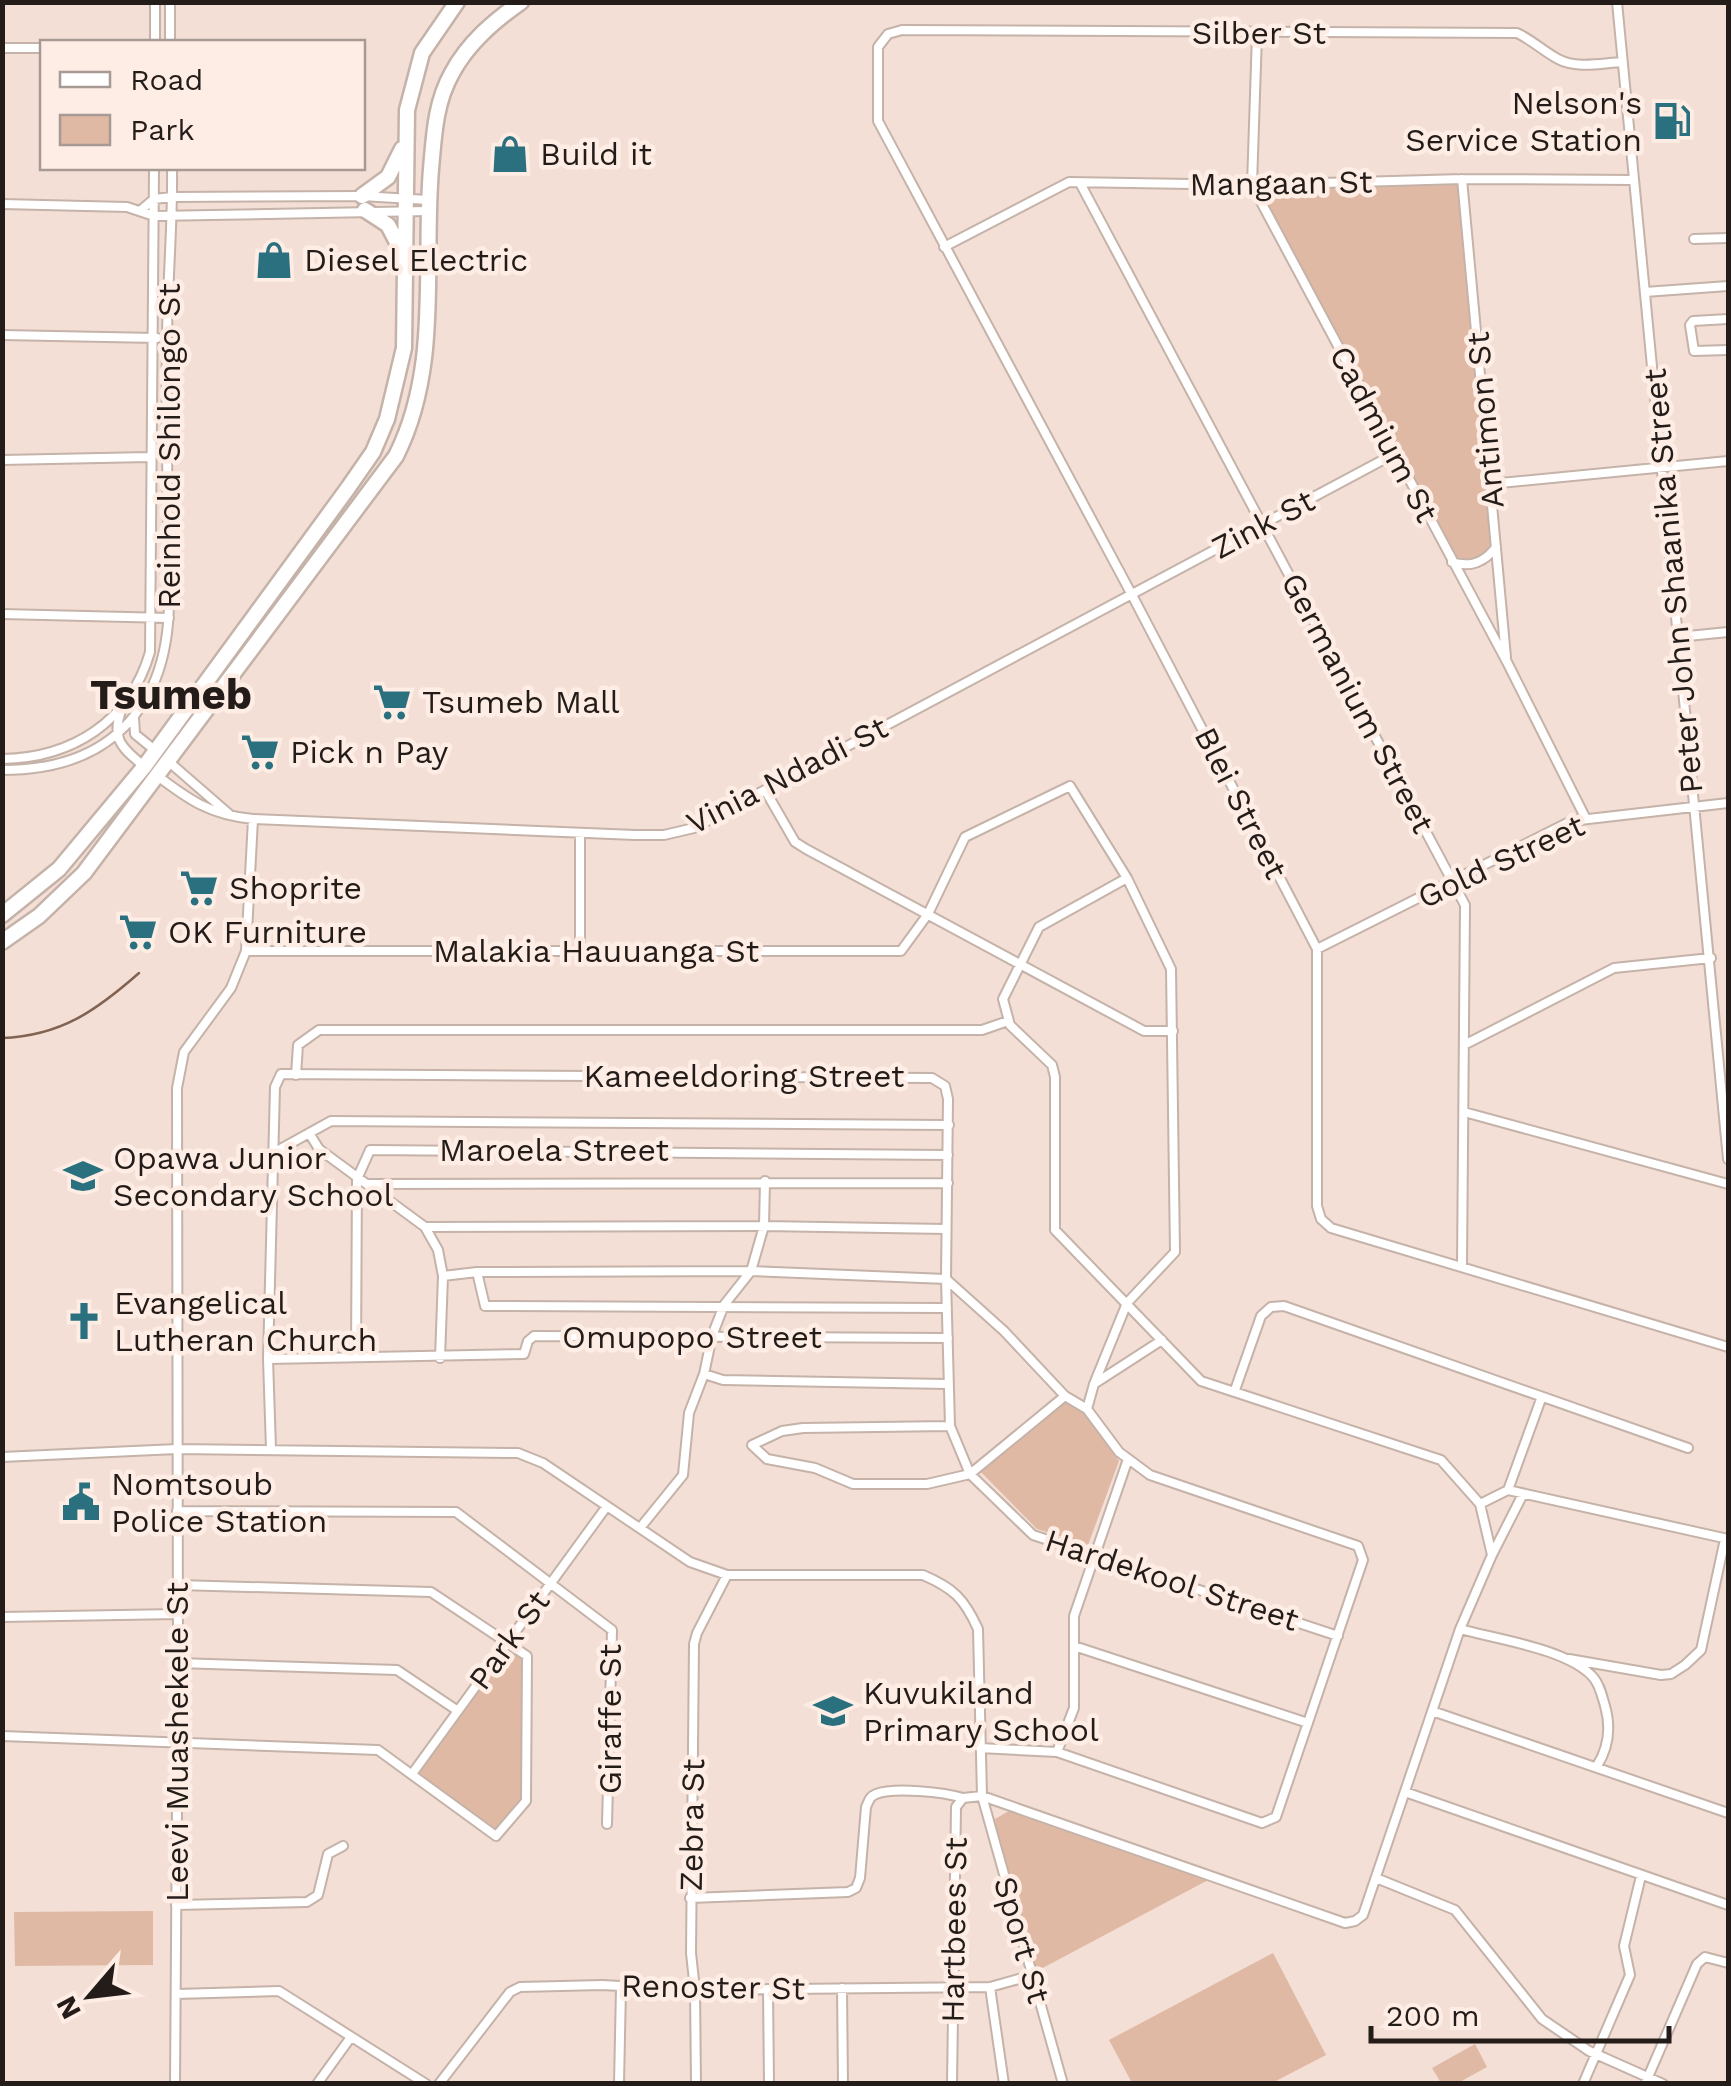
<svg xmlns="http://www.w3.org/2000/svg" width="1731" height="2086" viewBox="0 0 1731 2086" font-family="'Work Sans',sans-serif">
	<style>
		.green { fill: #e0b9a5 }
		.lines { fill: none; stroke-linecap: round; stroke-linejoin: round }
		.stream { stroke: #826251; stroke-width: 2.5 }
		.street-casing { stroke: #c5b2a8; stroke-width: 12 }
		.highway-casing { stroke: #c5b2a8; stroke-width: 19 }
		.street { stroke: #fff; stroke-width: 8 }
		.highway { stroke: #fff; stroke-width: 14 }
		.labels { text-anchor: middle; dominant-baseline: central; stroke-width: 9; stroke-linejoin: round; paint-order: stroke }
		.street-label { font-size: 32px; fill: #241c19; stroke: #feede5 }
		.poi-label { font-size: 32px; fill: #241c19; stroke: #feede5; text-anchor: start }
		.district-label { font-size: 42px; font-weight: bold; fill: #241c19; stroke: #feede5 }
	</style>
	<rect width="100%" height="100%" fill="#f3dfd5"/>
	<!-- green -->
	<path class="green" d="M 1462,179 L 1496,547 L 1484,560 L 1452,562 L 1252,185 Z
		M 1061,1400 L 1083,1411 L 1119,1461 L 1088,1545 L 1037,1529 L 977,1468 Z
		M 508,1642 L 527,1656 L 526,1801 L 498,1835 L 412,1774 Z
		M 1009,1811 L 1021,1813 L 1210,1879 L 1037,1971 L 997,1834 L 995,1819 Z
		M 153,1911 L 153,1965 L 15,1966 L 14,1912 Z
		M 1273,1953 L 1326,2055 L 1272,2083 L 1132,2083 L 1109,2040 Z
		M 1475,2044 L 1487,2067 L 1458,2083 L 1441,2083 L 1432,2068 Z"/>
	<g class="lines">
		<!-- stream -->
		<path class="stream" d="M 2,1038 C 61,1036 97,1010 139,973"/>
		<!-- street casing -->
		<g class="street-casing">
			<path id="street" d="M 170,2 L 170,42
				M 1617,2 L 1728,1159
				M 1257,34 L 1252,185 L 1507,662 L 1585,817
				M 155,42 L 155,2
				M 2,48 L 42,48
				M 1622,62 C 1602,63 1576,69 1558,59 C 1543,51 1532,40 1517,33 L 902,30 L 888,34 L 878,47 L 878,121 L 1132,595 L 1317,949 L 1317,1206 L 1321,1219 L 1331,1228 L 1728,1347
				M 1462,179 L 1506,657
				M 1080,183 L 1465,905 L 1462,1265
				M 2,204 L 127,207 L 154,216 L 428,211
				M 141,210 L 154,199 L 172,197 L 362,196 L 428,200
				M 1694,239 L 1728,238
				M 944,247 L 1069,182 L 1252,185 L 1462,179 L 1634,180
				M 1645,292 L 1728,286
				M 1728,319 L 1693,321 L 1690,325 L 1694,351 L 1728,350
				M 2,335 L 157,338
				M 2,460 L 149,457
				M 1490,484 L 1728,461
				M 1452,562 C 1470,568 1485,562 1496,547
				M 2,614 L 169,618
				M 1678,637 L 1728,632
				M 123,706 C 110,737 120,747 144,766
				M 134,718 L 135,734 L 157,752
				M 2,759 C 73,758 130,721 150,652 L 154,168
				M 168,761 L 229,814
				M 2,770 C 64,770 119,750 149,693 C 177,641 168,576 168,520 C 167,461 166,402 167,344 C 167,285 173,226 172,168
				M 155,774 C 189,800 210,815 253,819 L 635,835 L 664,835 L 694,828 L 1394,454
				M 765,790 L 795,842 L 806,849 L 1144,1031 L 1173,1031
				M 1317,949 L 1571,821 L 1728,803
				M 246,951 L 901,951 L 928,914 L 965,837 L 1070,786 L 1127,878 L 1171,969 L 1175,1252 L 1127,1303 L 1094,1384 L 1087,1409
				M 580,951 L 580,833
				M 1464,1045 L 1614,968 L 1711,958
				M 296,1075 L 298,1045 L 319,1030 L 982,1030 L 1008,1021
				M 1464,1112 L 1728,1184
				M 309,1133 L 319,1149 L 425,1227 L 438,1250 L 443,1276 L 440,1358
				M 275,1152 L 331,1121 L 949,1125
				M 367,1184 L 948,1183
				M 425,1227 L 764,1226 L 946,1229
				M 477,1272 L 485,1306 L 947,1308
				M 443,1276 L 477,1272 L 751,1271 L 946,1279 L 950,1426 L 970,1474 L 1033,1535 L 1338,1636
				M 356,1357 L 357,1179 L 370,1150 L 948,1155
				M 268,1359 L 524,1354 L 528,1341 L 534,1336 L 948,1338
				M 704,1374 L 723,1380 L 947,1384
				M 1094,1384 L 1162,1340
				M 1235,1390 L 1261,1316 L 1271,1307 L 1284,1306 L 1688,1448
				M 950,1426 L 803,1428 L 782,1431 L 752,1445 L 767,1459 L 815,1468 L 853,1484 L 927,1484 L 970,1474 L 1065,1396
				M 271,1449 L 268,1359 L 275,1087 L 281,1074 L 932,1078 L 945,1086 L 948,1099 L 946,1279 L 1004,1331 L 1065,1396 L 1087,1409 L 1119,1452 L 1150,1475 L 1358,1546 L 1363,1560 L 1276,1817 L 1262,1823 L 1057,1752 L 980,1748
				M 2,1457 L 177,1449 L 518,1453 L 543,1463 L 690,1562 L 727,1575 L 923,1575 C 953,1588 964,1598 978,1629 L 982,1796 L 1063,2084
				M 1508,1490 L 1728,1539
				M 1480,1504 L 1508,1490 L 1541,1399
				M 177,1511 L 456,1512 L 612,1630 L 607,1824
				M 640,1528 L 683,1475 L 689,1413 L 704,1374 L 712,1336 L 724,1305 L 751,1271 L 764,1226 L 765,1181
				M 1492,1555 L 1523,1494
				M 2,1617 L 178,1614
				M 1460,1629 C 1496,1639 1568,1649 1593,1677 C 1600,1685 1602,1696 1605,1706 C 1611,1727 1609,1747 1597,1766
				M 1074,1646 L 1308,1723
				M 1569,1659 L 1661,1675 L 1671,1674 L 1685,1665 L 1701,1650 L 1725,1539
				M 178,1663 L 397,1670 L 458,1711
				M 1432,1711 L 1728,1813
				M 2,1736 L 378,1750 L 496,1836 L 526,1801 L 527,1656 L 431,1592 L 178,1585
				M 1057,1752 L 1074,1708 L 1074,1616 L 1128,1459
				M 412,1774 L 607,1506
				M 1405,1792 L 1728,1905
				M 1376,1878 L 1455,1910 L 1542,2019 L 1589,2051 L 1663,2084
				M 690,1898 L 848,1892 L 856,1888 L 860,1878 L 866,1807 C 869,1801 869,1797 876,1794 C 894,1787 944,1792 963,1798
				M 176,1905 L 307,1902 L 318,1895 L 328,1854 L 343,1846
				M 990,1987 L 1004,2084
				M 842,1988 L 843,2084
				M 768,1989 L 769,2084
				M 176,1994 L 279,1991 L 426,2084
				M 175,2084 L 178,1663 L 177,1088 L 184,1052 L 231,988 L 246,951 L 253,819
				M 317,2084 L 351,2037
				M 439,2084 L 510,1992 L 520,1987 L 602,1985 L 695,1990 L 990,1987 L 1033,1975
				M 619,2084 L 621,1988
				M 696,2084 L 695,1990 L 691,1953 L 694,1644 L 697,1633 L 727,1575
				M 952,2084 L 956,1807 L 963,1798 L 982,1796 L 1345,1923 L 1355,1921 L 1363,1915 L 1460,1629 L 1492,1555 L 1480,1504 L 1441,1460 L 1201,1381 L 1055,1230 L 1055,1077 L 1052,1065 L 1010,1025 L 1003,999 L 1039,927 L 1127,878
				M 1583,2084 L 1630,1975 L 1624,1946 L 1641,1876
				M 1645,2084 L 1697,1964 L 1705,1957 L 1728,1963"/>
		</g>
		<!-- highway casing -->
		<g class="highway-casing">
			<path id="highway" d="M 362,196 L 388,177 L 402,149
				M 365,210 L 388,225 L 401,250
				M 2,915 L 59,869 L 144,767 L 348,488 L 373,452 L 387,419 L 404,348 L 407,110 L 422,53 L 457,2
				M 2,942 L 39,916 L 84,873 L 396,456 C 441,367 423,266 431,169 C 434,136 435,103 452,73 C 468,43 494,21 521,2"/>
		</g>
		<!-- street -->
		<use href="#street" class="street"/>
		<!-- highway -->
		<use href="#highway" class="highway"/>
	</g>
	<!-- icons -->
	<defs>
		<g id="fuel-bare" transform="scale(3)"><path d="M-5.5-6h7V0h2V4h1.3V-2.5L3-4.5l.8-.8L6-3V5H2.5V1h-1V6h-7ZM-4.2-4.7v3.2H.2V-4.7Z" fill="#2b707f" stroke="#feede5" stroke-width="2.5" paint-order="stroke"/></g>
		<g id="shop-bare" transform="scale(3)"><path d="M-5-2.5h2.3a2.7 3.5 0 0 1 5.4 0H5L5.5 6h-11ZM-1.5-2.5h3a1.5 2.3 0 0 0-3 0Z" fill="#2b707f" stroke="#feede5" stroke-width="2.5" paint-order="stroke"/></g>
		<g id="supermarket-bare" transform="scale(3)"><path d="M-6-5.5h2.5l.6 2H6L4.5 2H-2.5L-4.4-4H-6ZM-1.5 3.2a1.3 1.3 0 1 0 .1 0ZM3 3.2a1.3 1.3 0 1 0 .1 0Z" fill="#2b707f" stroke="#feede5" stroke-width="2.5" paint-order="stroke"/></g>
		<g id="school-bare" transform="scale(3)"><path d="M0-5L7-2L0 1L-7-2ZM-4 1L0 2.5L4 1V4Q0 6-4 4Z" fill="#2b707f" stroke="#feede5" stroke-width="2.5" paint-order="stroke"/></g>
		<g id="church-bare" transform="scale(3)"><path d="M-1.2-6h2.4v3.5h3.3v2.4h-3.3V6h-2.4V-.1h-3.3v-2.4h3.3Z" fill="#2b707f" stroke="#feede5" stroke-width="2.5" paint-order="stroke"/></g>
		<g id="civic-bare" transform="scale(3)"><path d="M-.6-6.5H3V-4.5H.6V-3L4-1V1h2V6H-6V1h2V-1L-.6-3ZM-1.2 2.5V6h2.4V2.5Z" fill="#2b707f" stroke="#feede5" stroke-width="2.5" paint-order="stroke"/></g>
	</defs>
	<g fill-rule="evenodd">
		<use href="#fuel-bare" x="1672" y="121"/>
		<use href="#shop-bare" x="510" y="154"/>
		<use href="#shop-bare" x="274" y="260"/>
		<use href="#supermarket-bare" x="392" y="702"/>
		<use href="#supermarket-bare" x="260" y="752"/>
		<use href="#supermarket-bare" x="199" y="888"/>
		<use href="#supermarket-bare" x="138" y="932"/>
		<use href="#school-bare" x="83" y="1176"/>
		<use href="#church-bare" x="84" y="1321"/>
		<use href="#civic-bare" x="81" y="1502"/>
		<use href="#school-bare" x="833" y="1711"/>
	</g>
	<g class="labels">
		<!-- street labels -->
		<g class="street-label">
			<text x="1259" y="33">Silber St</text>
			<text transform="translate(1281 183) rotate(-1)">Mangaan St</text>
			<text transform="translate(1485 420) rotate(-95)">Antimon St</text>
			<text transform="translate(1384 434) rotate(62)">Cadmium St</text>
			<text transform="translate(169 446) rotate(-90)">Reinhold Shilongo St</text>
			<text transform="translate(1263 524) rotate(-28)">Zink St</text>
			<text transform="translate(1673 581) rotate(-95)">Peter John Shaanika Street</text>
			<text transform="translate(1358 703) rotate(62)">Germanium Street</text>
			<text transform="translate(787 775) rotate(-27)">Vinia Ndadi St</text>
			<text transform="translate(1241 803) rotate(63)">Blei Street</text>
			<text transform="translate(1501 861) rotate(-25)">Gold Street</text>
			<text x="596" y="951">Malakia Hauuanga St</text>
			<text x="744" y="1076">Kameeldoring Street</text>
			<text x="554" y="1150">Maroela Street</text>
			<text x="692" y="1337">Omupopo Street</text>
			<text transform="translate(1172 1580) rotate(18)">Hardekool Street</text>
			<text transform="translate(509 1640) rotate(-54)">Park St</text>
			<text transform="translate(610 1719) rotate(-90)">Giraffe St</text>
			<text transform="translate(177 1742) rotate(-90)">Leevi Muashekele St</text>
			<text transform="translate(692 1825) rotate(-89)">Zebra St</text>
			<text transform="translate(954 1930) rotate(-89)">Hartbees St</text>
			<text transform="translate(1022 1940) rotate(74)">Sport St</text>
			<text transform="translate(713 1987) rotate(1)">Renoster St</text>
		</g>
		<!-- poi labels -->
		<g class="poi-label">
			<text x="1642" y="103" text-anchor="end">Nelson's<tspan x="1642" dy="37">Service Station</tspan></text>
			<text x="540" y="154">Build it</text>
			<text x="304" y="260">Diesel Electric</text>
			<text x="422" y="702">Tsumeb Mall</text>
			<text x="290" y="752">Pick n Pay</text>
			<text x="229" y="888">Shoprite</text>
			<text x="168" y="932">OK Furniture</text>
			<text x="113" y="1158">Opawa Junior<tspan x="113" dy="37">Secondary School</tspan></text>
			<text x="114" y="1303">Evangelical<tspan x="114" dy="37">Lutheran Church</tspan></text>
			<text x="111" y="1484">Nomtsoub<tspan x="111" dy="37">Police Station</tspan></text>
			<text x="863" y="1693">Kuvukiland<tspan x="863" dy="37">Primary School</tspan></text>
		</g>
		<!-- district labels -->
		<g class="district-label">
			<text x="171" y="694">Tsumeb</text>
		</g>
	</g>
	<!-- border -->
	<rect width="1731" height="2086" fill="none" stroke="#241c19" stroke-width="10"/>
	<!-- legend -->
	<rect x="40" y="40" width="325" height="130" fill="#feede5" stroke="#a79993" stroke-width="2.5"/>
	<rect x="60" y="72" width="50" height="15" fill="#ffffff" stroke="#a79993" stroke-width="2.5"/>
	<text x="130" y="90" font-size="30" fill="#241c19">Road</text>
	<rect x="60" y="115" width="50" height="30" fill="#e0b9a5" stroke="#a79993" stroke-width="2.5"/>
	<text x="130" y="140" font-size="30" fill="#241c19">Park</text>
	<!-- north arrow -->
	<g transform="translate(90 1996) rotate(242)" stroke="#feede5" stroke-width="8" paint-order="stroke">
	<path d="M0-8L18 38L0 25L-18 38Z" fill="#241c19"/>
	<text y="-15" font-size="28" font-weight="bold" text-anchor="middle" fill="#241c19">N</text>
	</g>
	<!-- scale -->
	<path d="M1371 2026v15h298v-15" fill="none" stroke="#241c19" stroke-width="5"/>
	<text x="1386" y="2026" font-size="30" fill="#241c19" stroke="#feede5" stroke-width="8" paint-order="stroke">200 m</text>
</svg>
